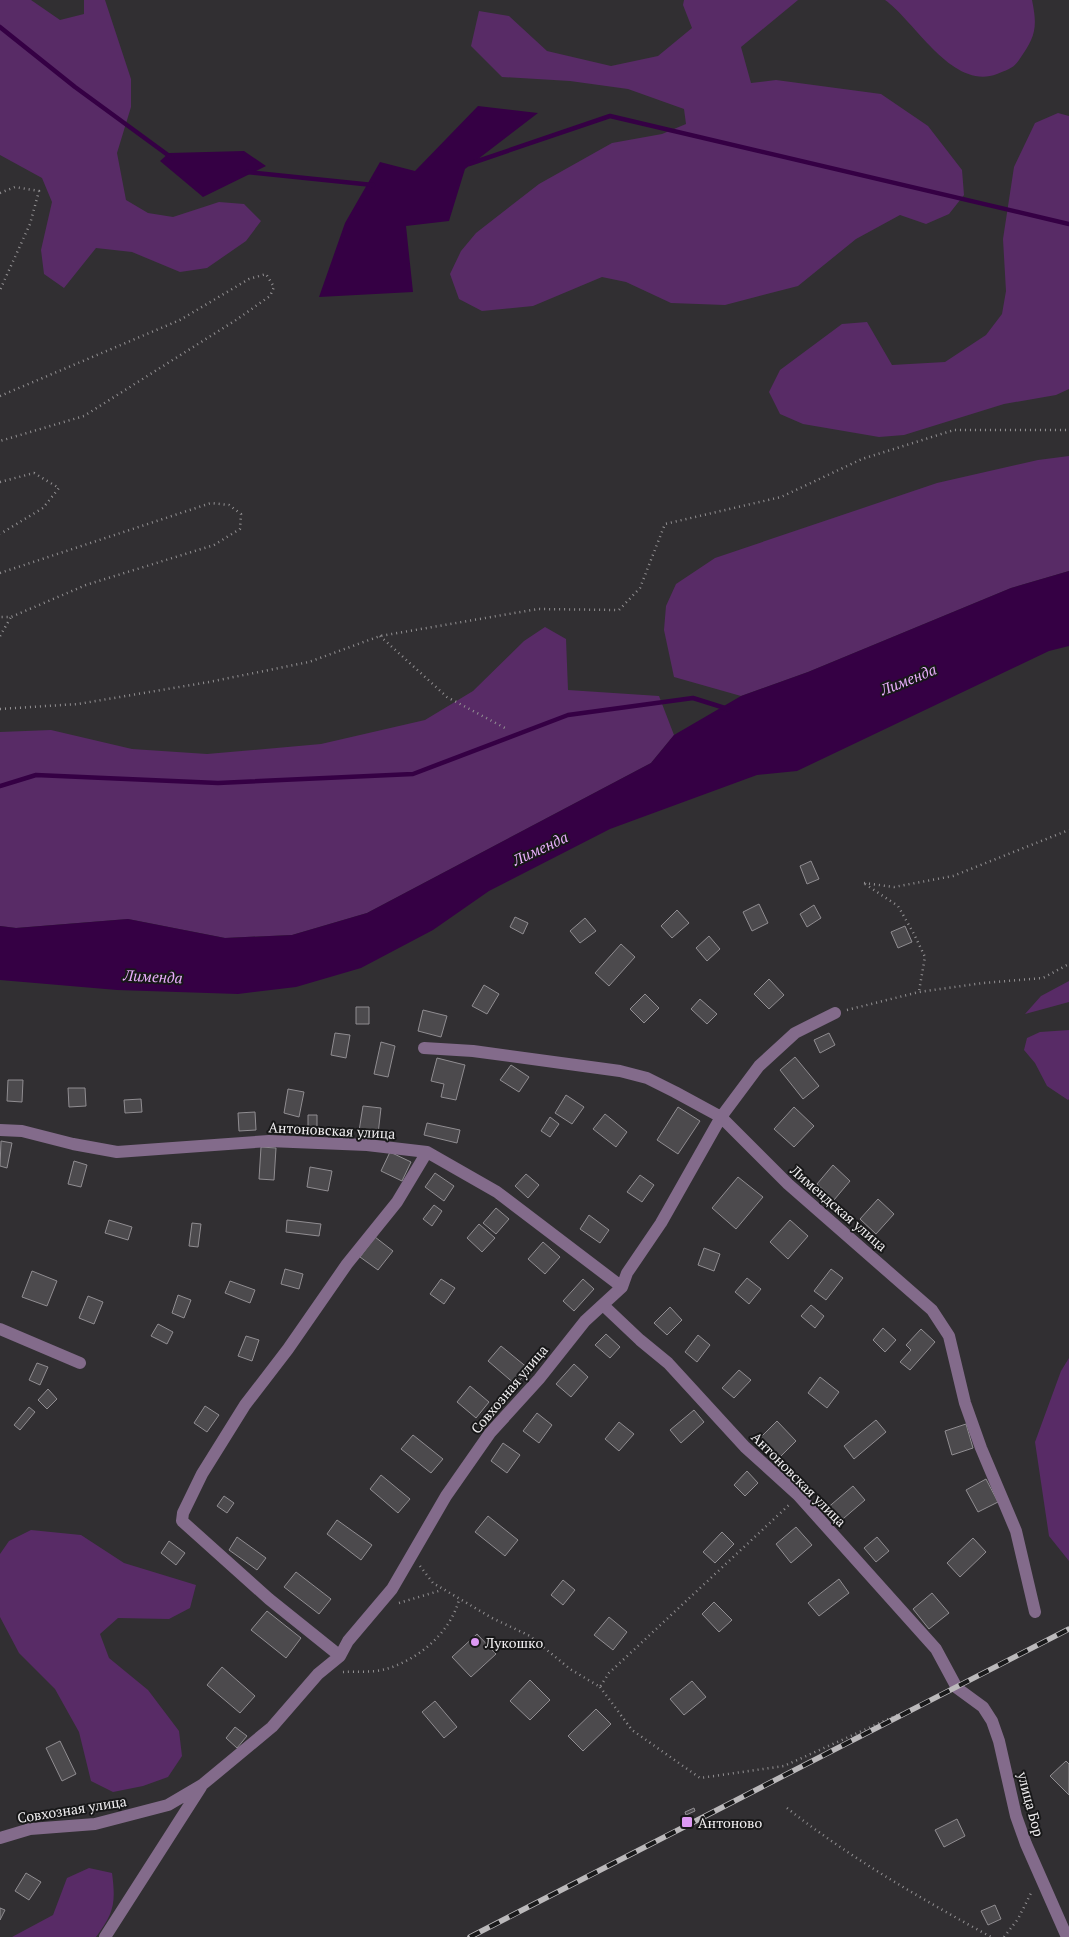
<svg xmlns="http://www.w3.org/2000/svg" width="1069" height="1937" viewBox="0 0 1069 1937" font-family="'PT Serif',serif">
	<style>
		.green { fill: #582b66 }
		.water { fill: #350044 }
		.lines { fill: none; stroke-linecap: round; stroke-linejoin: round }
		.stream { stroke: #350044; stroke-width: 4.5 }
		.building { fill: #4c4a4d; stroke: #908d91 }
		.path { stroke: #939193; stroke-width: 2.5; stroke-dasharray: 1 4; stroke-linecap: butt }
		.minor { stroke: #836b8b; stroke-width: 12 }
		.rail-casing { stroke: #bbb9bb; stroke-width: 5.5 }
		.rail { stroke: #181819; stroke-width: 4; stroke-dasharray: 11; stroke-linecap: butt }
		.poi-dot { fill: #dd99f4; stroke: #181819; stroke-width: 2 }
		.labels { text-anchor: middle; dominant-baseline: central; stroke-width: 4; stroke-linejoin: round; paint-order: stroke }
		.street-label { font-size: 14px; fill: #f2f0f2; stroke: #181819 }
		.poi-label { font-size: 14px; fill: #f2f0f2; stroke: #181819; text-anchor: start }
		.water-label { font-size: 15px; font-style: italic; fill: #e9affc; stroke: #181819 }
	</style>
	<rect width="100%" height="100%" fill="#312f32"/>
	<!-- green -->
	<path class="green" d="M 0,0 L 31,0 L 60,20 L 84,14 L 84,0 L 105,0 L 131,79 L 131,107 L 117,153 L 126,200 L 148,213 L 173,217 L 219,202 L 244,204 L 261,221 L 246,241 L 207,268 L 180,272 L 132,252 L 96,248 L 64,288 L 44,274 L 41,250 L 52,202 L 42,178 L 0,155 Z
		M 684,0 L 798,0 L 741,47 L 751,83 L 776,80 L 881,94 L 928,126 L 962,170 L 964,195 L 949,214 L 926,224 L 900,215 L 856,239 L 798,286 L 725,305 L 671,303 L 626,282 L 602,277 L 533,306 L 482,311 L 459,299 L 450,274 L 461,251 L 476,233 L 539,184 L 612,143 L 662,134 L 686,124 L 684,109 L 628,89 L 570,81 L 502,77 L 471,46 L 479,11 L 509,16 L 547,51 L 611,66 L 658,56 L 692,28 L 683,5 Z
		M 885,0 L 1032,0 C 1038,29 1035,37 1019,60 C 1013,69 1006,70 997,74 C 952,91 915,21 885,0 Z
		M 1058,113 L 1069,116 L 1069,389 L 1056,395 L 1004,404 L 904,435 L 879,437 L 803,424 L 780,414 L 769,392 L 780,370 L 842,324 L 867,322 L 892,365 L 945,362 L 986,335 L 1002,314 L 1006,291 L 1003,239 L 1014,167 L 1035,123 Z
		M 1069,456 L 1069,571 L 1011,588 L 808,672 L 741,696 L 674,677 L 664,630 L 666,606 L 676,584 L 715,558 L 937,483 L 1038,460 Z
		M 545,627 L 566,639 L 568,690 L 659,696 L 674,735 L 651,763 L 367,913 L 292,935 L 225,938 L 128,919 L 16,928 L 0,926 L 0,732 L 51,730 L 132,749 L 207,754 L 321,744 L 425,720 L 473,691 L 524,641 Z
		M 1069,981 L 1069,1002 L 1025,1014 L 1041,996 Z
		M 1069,1030 L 1069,1099 L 1068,1100 L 1047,1086 L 1035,1063 L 1024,1050 L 1027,1038 L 1040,1032 Z
		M 1069,1358 L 1069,1561 L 1049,1536 L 1035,1442 L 1061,1371 Z
		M 31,1530 L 81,1535 L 124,1563 L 196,1585 L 190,1608 L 169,1619 L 118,1618 L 100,1634 L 109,1658 L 148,1690 L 179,1731 L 182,1756 L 168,1777 L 143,1786 L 113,1792 L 91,1781 L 79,1732 L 55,1689 L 19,1653 L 0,1617 L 0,1554 L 9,1541 Z
		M 89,1868 L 112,1873 C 116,1903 114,1913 96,1937 L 12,1937 L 53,1915 L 67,1878 Z"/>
	<!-- water -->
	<path class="water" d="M 478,106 L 538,113 L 465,169 L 449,221 L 406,226 L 413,292 L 319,297 L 345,223 L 380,162 L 415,171 Z
		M 244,151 L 266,166 L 203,197 L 160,161 L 169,153 Z
		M 1069,571 L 1069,646 L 1049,651 L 797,771 L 757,775 L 610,829 L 489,891 L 433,930 L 361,968 L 296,987 L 238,994 L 117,990 L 0,980 L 0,926 L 16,928 L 128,919 L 225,938 L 292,935 L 367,913 L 651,763 L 674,735 L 741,696 L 808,672 L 1011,588 Z"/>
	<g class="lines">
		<!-- stream -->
		<path class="stream" d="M 0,27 L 75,87 L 172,158
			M 469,164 L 610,116 L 1069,224
			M 247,172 L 373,185
			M 0,786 L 36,775 L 218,783 L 413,774 L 568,715 L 693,698 L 728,709"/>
	</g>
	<!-- building -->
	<path class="building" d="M 811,861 L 819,879 L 807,884 L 800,866 Z
		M 759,904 L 768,923 L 752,931 L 743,912 Z
		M 814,905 L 821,918 L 807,927 L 800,914 Z
		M 677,910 L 689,923 L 672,938 L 661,926 Z
		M 515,917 L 528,923 L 523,934 L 510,927 Z
		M 585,918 L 596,931 L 580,943 L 570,931 Z
		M 905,926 L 912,942 L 898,948 L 891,932 Z
		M 709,936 L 720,949 L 707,961 L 696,948 Z
		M 621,944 L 635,957 L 609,986 L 595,973 Z
		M 769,979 L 784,995 L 769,1009 L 754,994 Z
		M 484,985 L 499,994 L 487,1014 L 472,1006 Z
		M 645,994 L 659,1008 L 644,1023 L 630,1009 Z
		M 700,999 L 717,1014 L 707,1024 L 691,1009 Z
		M 356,1007 L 369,1007 L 369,1024 L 356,1024 Z
		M 423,1010 L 447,1016 L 441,1037 L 418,1031 Z
		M 335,1033 L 350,1035 L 346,1058 L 331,1055 Z
		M 829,1033 L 835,1045 L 820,1053 L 814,1040 Z
		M 381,1042 L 395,1046 L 388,1077 L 374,1074 Z
		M 795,1057 L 819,1086 L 803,1099 L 780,1070 Z
		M 437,1058 L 465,1065 L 456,1100 L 441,1097 L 444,1084 L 431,1081 Z
		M 511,1065 L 529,1077 L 519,1092 L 500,1080 Z
		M 8,1080 L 23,1080 L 22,1102 L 7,1101 Z
		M 68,1088 L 85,1088 L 86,1106 L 69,1107 Z
		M 288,1089 L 304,1092 L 299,1117 L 284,1113 Z
		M 566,1095 L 584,1107 L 572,1124 L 555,1113 Z
		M 141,1099 L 142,1112 L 125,1113 L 124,1100 Z
		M 363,1106 L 381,1108 L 378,1134 L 359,1131 Z
		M 678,1107 L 700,1121 L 678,1154 L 657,1140 Z
		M 794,1107 L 814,1126 L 794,1147 L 774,1129 Z
		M 255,1112 L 256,1130 L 239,1131 L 238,1113 Z
		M 605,1114 L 627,1132 L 616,1147 L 593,1129 Z
		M 308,1115 L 317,1115 L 317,1132 L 308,1132 Z
		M 550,1117 L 559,1124 L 550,1137 L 541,1131 Z
		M 427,1123 L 460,1130 L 457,1143 L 424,1135 Z
		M 1,1141 L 12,1143 L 7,1168 L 0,1166 Z
		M 261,1147 L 276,1148 L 274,1180 L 259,1179 Z
		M 390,1152 L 411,1162 L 402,1181 L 381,1171 Z
		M 74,1161 L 87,1165 L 81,1187 L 68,1184 Z
		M 833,1165 L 850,1181 L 834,1200 L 817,1184 Z
		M 310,1167 L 332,1171 L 328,1191 L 307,1187 Z
		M 435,1173 L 454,1186 L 444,1201 L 425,1187 Z
		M 526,1174 L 539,1185 L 528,1198 L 515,1186 Z
		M 640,1175 L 654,1185 L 642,1202 L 627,1192 Z
		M 738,1177 L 763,1197 L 736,1229 L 712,1208 Z
		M 878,1199 L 894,1214 L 876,1234 L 860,1219 Z
		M 434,1205 L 442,1211 L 432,1226 L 423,1219 Z
		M 496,1208 L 509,1219 L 496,1234 L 483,1223 Z
		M 589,1215 L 609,1230 L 600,1243 L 580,1229 Z
		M 109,1220 L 132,1227 L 128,1240 L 105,1233 Z
		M 287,1220 L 321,1224 L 319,1236 L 286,1232 Z
		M 790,1220 L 808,1236 L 788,1259 L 770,1242 Z
		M 192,1223 L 201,1224 L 198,1247 L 189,1246 Z
		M 479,1224 L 495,1238 L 482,1252 L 467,1238 Z
		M 375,1237 L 393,1251 L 378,1270 L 360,1257 Z
		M 543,1242 L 560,1257 L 545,1274 L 528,1259 Z
		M 704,1248 L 720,1254 L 714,1271 L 698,1265 Z
		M 285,1269 L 303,1274 L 299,1289 L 281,1284 Z
		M 831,1269 L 843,1278 L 826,1300 L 814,1291 Z
		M 32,1271 L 57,1281 L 47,1306 L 22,1297 Z
		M 747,1278 L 761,1289 L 749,1304 L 735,1292 Z
		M 441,1279 L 455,1288 L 444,1304 L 430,1294 Z
		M 583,1279 L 594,1289 L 574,1311 L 563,1301 Z
		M 230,1281 L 255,1290 L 250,1303 L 225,1293 Z
		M 178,1295 L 191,1300 L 184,1318 L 172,1313 Z
		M 88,1296 L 103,1302 L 94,1324 L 79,1318 Z
		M 811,1305 L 824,1316 L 815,1328 L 801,1316 Z
		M 670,1307 L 682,1320 L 667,1335 L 654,1323 Z
		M 158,1324 L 173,1332 L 167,1344 L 151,1336 Z
		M 883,1328 L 896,1340 L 885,1352 L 873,1340 Z
		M 921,1329 L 935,1342 L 910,1370 L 900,1362 L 911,1350 L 906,1345 Z
		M 606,1334 L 620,1347 L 610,1358 L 595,1345 Z
		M 698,1335 L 710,1345 L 697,1362 L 685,1352 Z
		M 246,1336 L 259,1340 L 252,1361 L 238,1356 Z
		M 501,1346 L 529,1369 L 516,1385 L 488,1361 Z
		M 37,1363 L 48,1367 L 40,1385 L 29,1380 Z
		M 574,1364 L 588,1377 L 571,1397 L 556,1384 Z
		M 739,1370 L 751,1380 L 734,1398 L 722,1388 Z
		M 820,1377 L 839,1392 L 827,1408 L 808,1393 Z
		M 470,1386 L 489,1402 L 476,1418 L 457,1402 Z
		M 48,1389 L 57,1399 L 47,1409 L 38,1400 Z
		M 205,1406 L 219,1415 L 207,1432 L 194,1423 Z
		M 29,1407 L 35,1412 L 20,1430 L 14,1425 Z
		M 694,1410 L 704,1422 L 681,1443 L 670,1430 Z
		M 537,1413 L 552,1425 L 539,1443 L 523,1431 Z
		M 876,1420 L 886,1432 L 854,1459 L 844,1446 Z
		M 777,1421 L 796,1441 L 779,1458 L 760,1438 Z
		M 619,1422 L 634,1434 L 619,1451 L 605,1439 Z
		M 966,1424 L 973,1448 L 952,1455 L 945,1431 Z
		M 413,1435 L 443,1459 L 431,1473 L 401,1449 Z
		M 503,1443 L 520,1455 L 507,1473 L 491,1461 Z
		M 747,1471 L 758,1483 L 745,1496 L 734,1485 Z
		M 381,1475 L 410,1499 L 398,1513 L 370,1489 Z
		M 986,1479 L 998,1502 L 978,1512 L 966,1490 Z
		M 853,1486 L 865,1500 L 837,1524 L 825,1510 Z
		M 224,1496 L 234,1503 L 227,1513 L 217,1506 Z
		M 488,1516 L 518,1540 L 505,1556 L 475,1532 Z
		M 337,1520 L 372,1545 L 361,1560 L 327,1534 Z
		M 796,1527 L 812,1545 L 791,1563 L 776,1544 Z
		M 722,1532 L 734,1544 L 715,1563 L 703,1552 Z
		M 237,1537 L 266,1558 L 257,1570 L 229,1550 Z
		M 877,1537 L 889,1551 L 876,1562 L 864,1548 Z
		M 973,1538 L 986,1552 L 960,1577 L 947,1563 Z
		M 169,1541 L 185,1553 L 176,1565 L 161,1553 Z
		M 296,1572 L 331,1599 L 319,1614 L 284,1587 Z
		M 839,1579 L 849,1593 L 819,1616 L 808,1603 Z
		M 563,1580 L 575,1590 L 563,1605 L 551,1595 Z
		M 932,1593 L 949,1613 L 929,1629 L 913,1609 Z
		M 714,1602 L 732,1620 L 719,1632 L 702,1614 Z
		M 267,1611 L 301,1638 L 286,1658 L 251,1630 Z
		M 609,1617 L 627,1632 L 613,1650 L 594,1635 Z
		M 477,1634 L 496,1654 L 471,1677 L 452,1657 Z
		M 222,1667 L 255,1696 L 240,1713 L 207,1685 Z
		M 530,1680 L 550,1700 L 530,1720 L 510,1701 Z
		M 692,1681 L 706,1697 L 684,1715 L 670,1699 Z
		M 435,1701 L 457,1727 L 444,1738 L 422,1712 Z
		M 596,1709 L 611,1724 L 583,1751 L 568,1736 Z
		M 235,1727 L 247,1736 L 237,1748 L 226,1738 Z
		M 60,1741 L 76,1774 L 62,1781 L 46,1748 Z
		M 1066,1761 L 1069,1764 L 1069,1795 L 1050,1776 Z
		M 694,1808 L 695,1811 L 686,1815 L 685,1812 Z
		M 957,1819 L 965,1836 L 944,1847 L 935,1830 Z
		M 26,1873 L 41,1882 L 29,1900 L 15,1891 Z
		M 995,1905 L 1001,1919 L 988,1925 L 981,1911 Z
		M 0,1908 L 5,1910 L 0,1920 Z"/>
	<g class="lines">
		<!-- path -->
		<path class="path" d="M 0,193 L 15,187 L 39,191 L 30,224 L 0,290
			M 0,396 L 180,320 L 249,279 L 266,274 L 274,287 L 270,296 L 236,320 L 84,416 L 0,441
			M 0,482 L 34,473 L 59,488 L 43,508 L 0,534
			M 0,573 L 211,503 L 229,505 L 241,514 L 240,529 L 214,545 L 86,585 L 11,617 L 0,617
			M 0,636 L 11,617
			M 380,636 L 447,697 L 505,728
			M 0,709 L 78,704 L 209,682 L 309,662 L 380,636 L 538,609 L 619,610 L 640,588 L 665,524 L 781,497 L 862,459 L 954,430 L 1069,430
			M 864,883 L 894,887 L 953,876 L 1069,830
			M 865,884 L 898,906 L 914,934 L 925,957 L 919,991
			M 847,1010 L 919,992 L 983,983 L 1043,978 L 1069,964
			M 420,1566 L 433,1583 L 492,1618 L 530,1636 L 570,1669 L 600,1687 L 609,1673 L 789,1505
			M 399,1603 L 442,1590
			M 343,1672 C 356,1671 373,1673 386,1669 C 418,1660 450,1633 459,1600
			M 600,1687 L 632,1730 L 700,1778 L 784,1766 L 944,1694
			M 787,1808 C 850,1858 920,1898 991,1937
			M 1004,1937 L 1018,1919 L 1032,1891"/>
		<!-- minor -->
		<path class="minor" d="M 424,1048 L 473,1051 L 620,1071 L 647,1078 L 675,1092 L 721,1117 L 788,1184 L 932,1310 L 949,1336 L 965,1403 L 981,1448 L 1016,1531 L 1035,1612
			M 0,1130 L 22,1131 L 73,1144 L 117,1152 L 269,1141 L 367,1145 L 427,1152 L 497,1192 L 622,1287
			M 603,1305 L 640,1340 L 668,1363 L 745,1447 L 798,1495 L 936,1649 L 957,1688 L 983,1707 L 992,1721 L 999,1741 L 1016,1816 L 1026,1844 L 1067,1937
			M 0,1329 L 80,1363
			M 340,1656 L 269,1599 L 182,1521 L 183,1513 L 202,1474 L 245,1405 L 288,1349 L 347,1264 L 397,1202 L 427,1152
			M 0,1838 L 30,1829 L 95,1824 L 168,1805 L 202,1785 L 272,1727 L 318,1674 L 340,1656 L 348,1641 L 392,1589 L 446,1496 L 490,1433 L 539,1379 L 585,1321 L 622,1287 L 627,1273 L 661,1223 L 721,1117 L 759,1066 L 795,1033 L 835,1013
			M 105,1937 L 201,1787"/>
		<!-- rail casing -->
		<g class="rail-casing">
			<path id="rail" d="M 470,1937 L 1069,1629"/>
		</g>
		<!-- rail -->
		<use href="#rail" class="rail"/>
	</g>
	<!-- markers -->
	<g class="poi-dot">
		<circle cx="475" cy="1642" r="5"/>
		<rect x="681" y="1816" width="12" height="12" rx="2.5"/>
	</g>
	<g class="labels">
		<!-- street labels -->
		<g class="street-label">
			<text transform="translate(332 1130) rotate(3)">Антоновская улица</text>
			<text transform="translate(839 1208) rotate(41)">Лимендская улица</text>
			<text transform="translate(509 1389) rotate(-50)">Совхозная улица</text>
			<text transform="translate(799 1479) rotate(45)">Антоновская улица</text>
			<text transform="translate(1031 1804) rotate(75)">улица Бор</text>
			<text transform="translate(72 1809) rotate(-9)">Совхозная улица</text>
		</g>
		<!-- poi labels -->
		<g class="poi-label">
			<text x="485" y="1642">Лукошко</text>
			<text x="698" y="1822">Антоново</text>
		</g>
		<!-- water labels -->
		<g class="water-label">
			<text transform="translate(908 679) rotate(-22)">Лименда</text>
			<text transform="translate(540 848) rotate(-25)">Лименда</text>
			<text transform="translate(153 976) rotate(3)">Лименда</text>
		</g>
	</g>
</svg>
